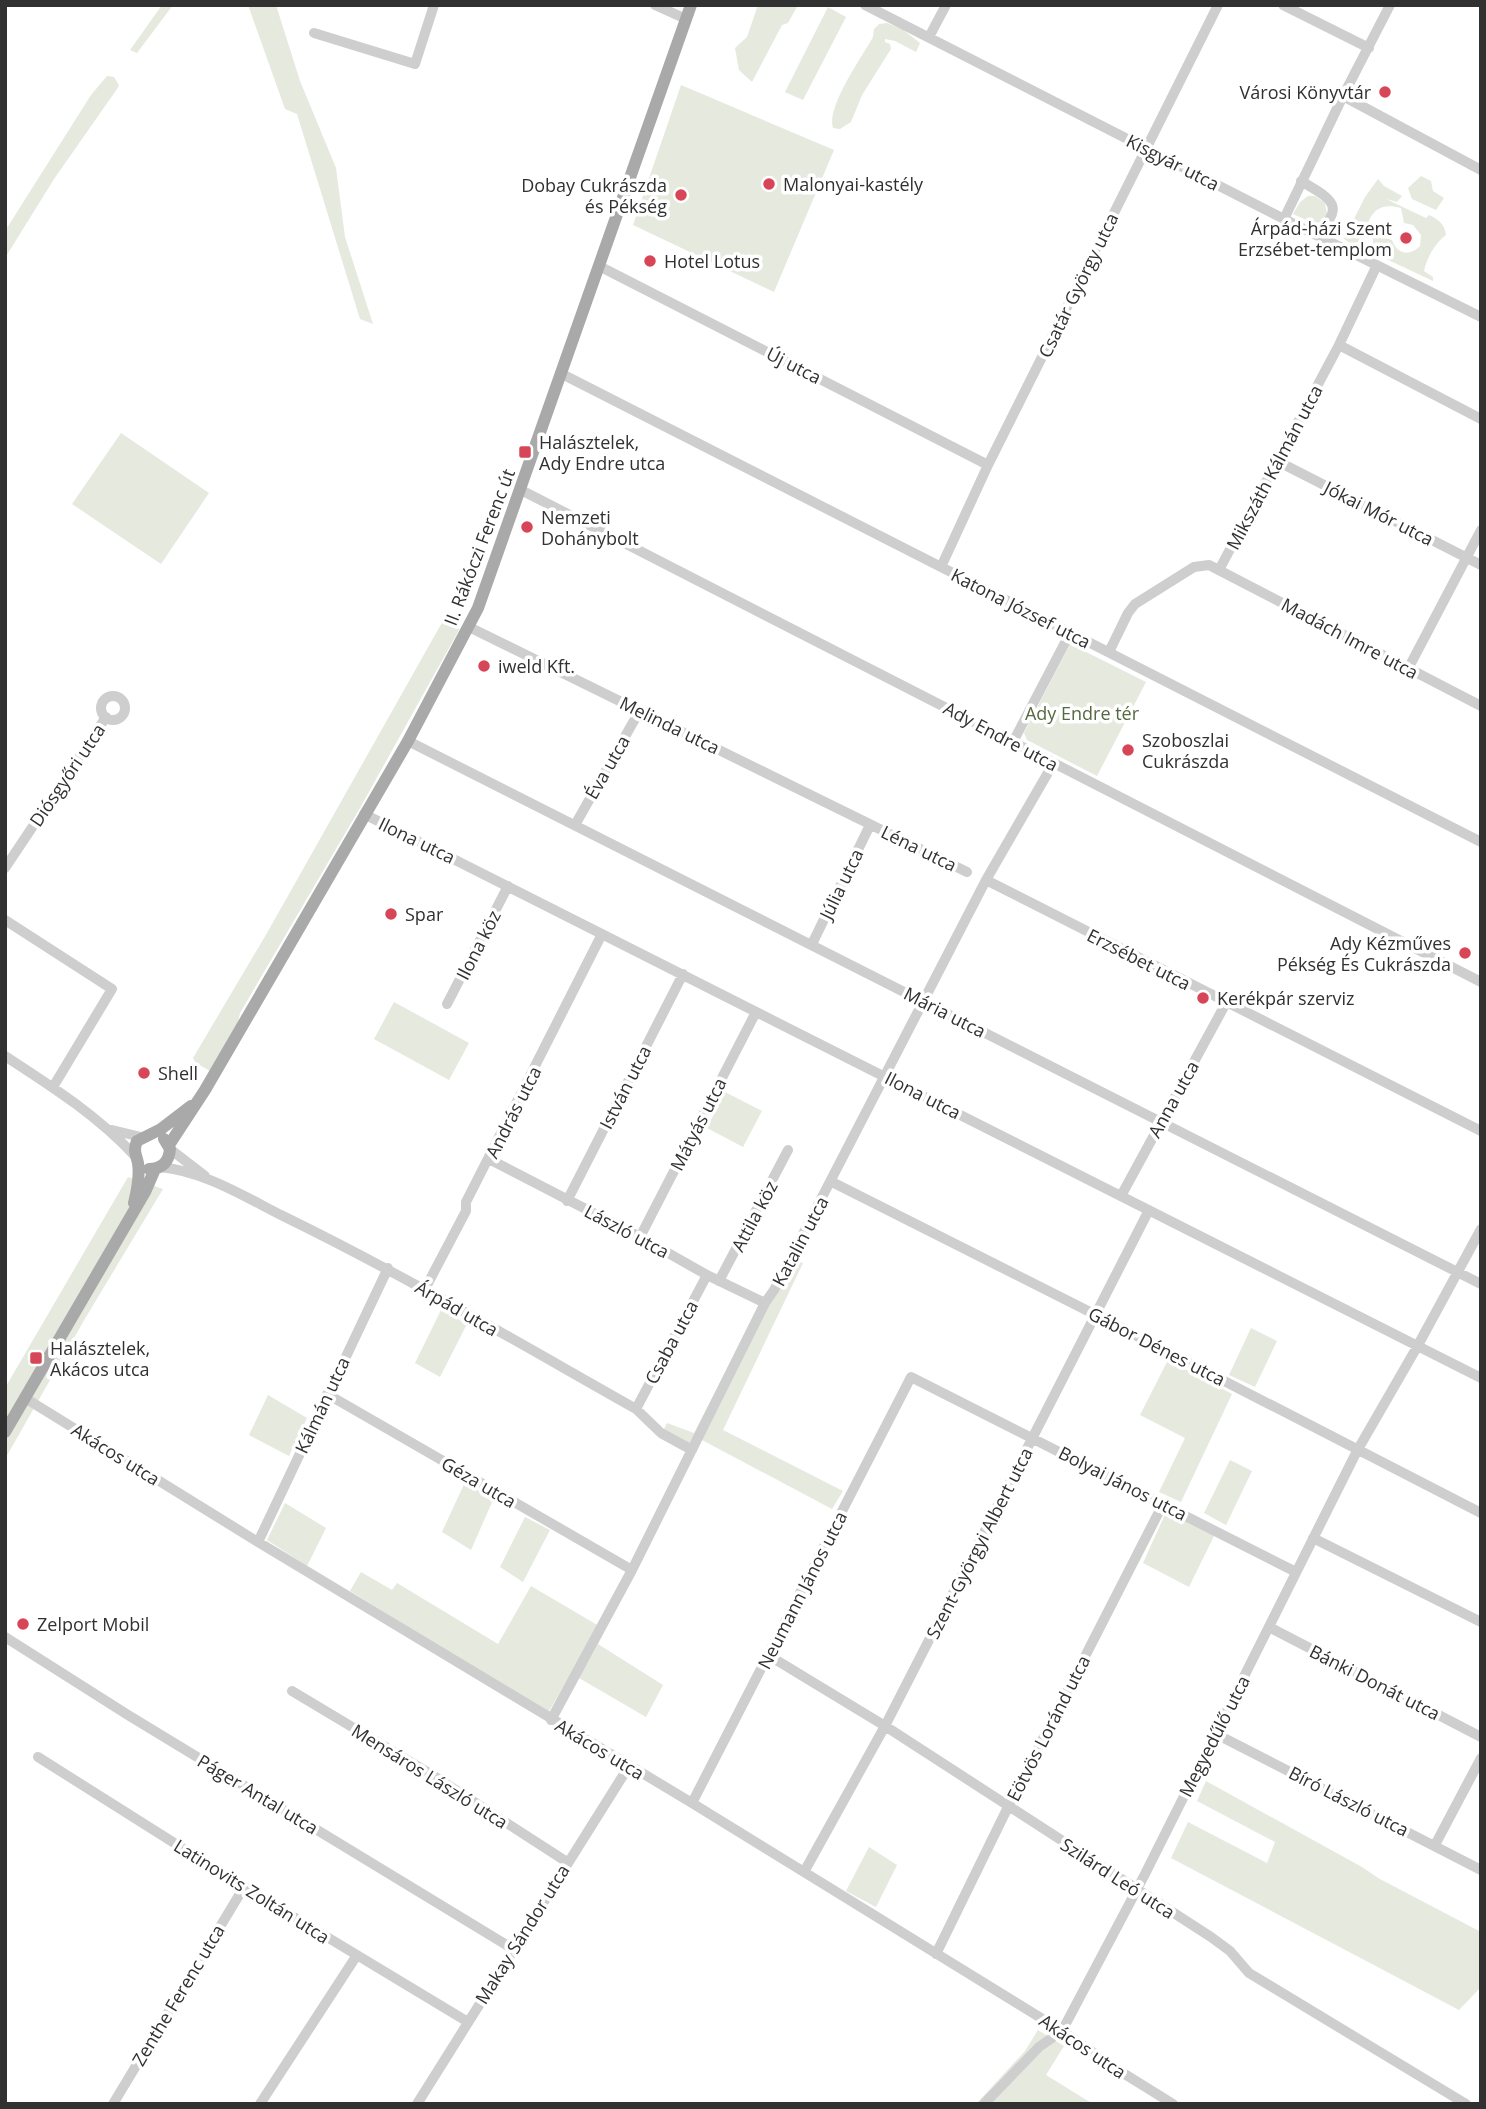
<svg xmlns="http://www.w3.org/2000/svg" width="1486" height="2109" viewBox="0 0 1486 2109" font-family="'Open Sans',sans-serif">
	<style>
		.green { fill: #e5e9de }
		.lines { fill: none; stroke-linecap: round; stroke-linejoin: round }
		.minor { stroke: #cecece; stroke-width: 10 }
		.major { stroke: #a9a9a9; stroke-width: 12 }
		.poi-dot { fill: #d64656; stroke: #fff; stroke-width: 2.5 }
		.labels { text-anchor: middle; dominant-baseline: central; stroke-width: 7; stroke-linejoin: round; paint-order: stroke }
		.poi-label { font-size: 18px; fill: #313131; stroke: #fff; text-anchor: start }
		.street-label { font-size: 18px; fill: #313131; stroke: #fff }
		.park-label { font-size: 18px; fill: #566942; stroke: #fff }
	</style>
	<rect width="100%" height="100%" fill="#fff"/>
	<!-- green -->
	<path class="green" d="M 162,5 L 173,5 L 137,53 L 130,50 Z
		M 248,5 L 276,5 L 300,81 L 336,168 L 345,237 L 373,324 L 360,319 L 297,114 L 285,109 Z
		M 758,5 L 798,5 L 788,23 L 782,25 L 752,82 L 739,70 L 735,48 L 747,37 Z
		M 828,7 L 846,17 L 803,100 L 785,92 Z
		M 887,23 L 902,29 L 920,43 L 916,52 L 895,41 L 885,39 L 885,42 L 890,44 L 891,49 L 862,95 L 851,122 L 840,129 L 833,128 C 826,107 862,57 873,37 L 874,29 L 879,24 Z
		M 107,76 L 114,77 L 119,85 L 117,89 L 54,179 L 5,258 L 5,231 L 91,95 Z
		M 681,85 L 834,150 L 774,292 L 633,225 Z
		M 1421,176 L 1431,181 L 1433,191 L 1444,198 L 1436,210 L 1412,199 L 1408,188 Z
		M 1378,179 L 1384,186 L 1402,196 L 1397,202 L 1386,199 L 1426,218 L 1429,215 C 1438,219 1445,224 1446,235 C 1436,242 1426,259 1424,271 L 1433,277 L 1433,281 L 1367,250 L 1370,244 L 1373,244 L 1373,228 L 1379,230 L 1378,236 L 1392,240 C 1397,254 1409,257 1420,246 L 1421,235 L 1413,225 L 1404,223 L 1401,208 C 1371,200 1367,222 1362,247 L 1357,242 L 1353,245 L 1344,239 L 1365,197 Z
		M 1308,196 L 1315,196 L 1325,203 L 1327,214 L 1321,223 L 1315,224 L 1293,214 L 1300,202 Z
		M 121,433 L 209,493 L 161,564 L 72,504 Z
		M 460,615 L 459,630 L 360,808 L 240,1013 L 238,1022 L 210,1071 L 196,1063 L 193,1058 L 267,933 L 444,619 Z
		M 1070,644 L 1146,682 L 1097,776 L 1027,740 L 1024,733 Z
		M 394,1002 L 469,1043 L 449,1080 L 374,1039 Z
		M 725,1092 L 762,1111 L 743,1147 L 707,1128 Z
		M 128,1177 L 163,1189 L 86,1317 L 5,1459 L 5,1388 Z
		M 795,1260 L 803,1263 L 723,1430 L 843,1491 L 832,1509 L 702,1440 L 687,1444 L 664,1429 L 667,1423 L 694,1433 L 759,1307 L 788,1273 Z
		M 441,1310 L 467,1324 L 440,1377 L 415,1363 Z
		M 1251,1328 L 1277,1341 L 1255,1387 L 1229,1375 Z
		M 1168,1360 L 1232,1394 L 1181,1502 L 1159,1492 L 1185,1438 L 1140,1415 Z
		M 268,1395 L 307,1418 L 289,1456 L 249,1435 Z
		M 1230,1460 L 1252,1471 L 1226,1525 L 1204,1513 Z
		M 465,1482 L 493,1500 L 471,1550 L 442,1532 Z
		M 285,1503 L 326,1528 L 307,1566 L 267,1540 Z
		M 1167,1510 L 1215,1534 L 1189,1587 L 1143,1563 Z
		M 525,1517 L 550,1530 L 523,1582 L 500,1567 Z
		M 361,1572 L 392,1590 L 397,1583 L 498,1644 L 531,1586 L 599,1626 L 548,1713 L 350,1591 Z
		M 598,1644 L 663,1685 L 646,1717 L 579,1678 Z
		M 1206,1781 L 1362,1867 L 1378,1878 L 1481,1932 L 1481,1987 L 1459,2010 L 1171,1858 L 1188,1822 L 1267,1863 L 1275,1842 L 1197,1801 Z
		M 869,1847 L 897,1865 L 876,1907 L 846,1891 Z
		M 1038,2030 L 1064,2046 L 1046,2075 L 1093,2104 L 976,2104 L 1025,2051 Z"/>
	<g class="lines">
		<!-- minor -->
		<path class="minor" d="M 655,5 L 686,19
			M 865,5 L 1284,219 L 1481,317
			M 1283,5 L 1369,48
			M 314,33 L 415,64 L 434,5
			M 929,37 L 946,5
			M 1343,96 L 1481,170
			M 1301,181 C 1328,197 1349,206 1316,233
			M 1284,219 L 1343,96 L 1390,5
			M 599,266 L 988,465
			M 1339,345 L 1481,419
			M 562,374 L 1481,842
			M 1277,461 L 1481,565
			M 521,490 L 1481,982
			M 941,567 L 988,465 L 1218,5
			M 1219,570 L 1339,345 L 1377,265
			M 469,627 L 967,872
			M 1109,652 L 1128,613 L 1135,604 L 1194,567 L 1209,565 L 1481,706
			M 1408,669 L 1481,530
			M101 708a12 12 0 1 1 24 0a12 12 0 1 1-24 0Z
			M 408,741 L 1481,1284
			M 1013,742 L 1070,633
			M 364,814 L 1481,1378
			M 575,825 L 640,710
			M 5,868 L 106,717
			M 986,880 L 1481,1131
			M 5,920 L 112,989 L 53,1087
			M 812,944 L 870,825
			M 447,1004 L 508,886
			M 5,1056 C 51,1086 97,1115 135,1156
			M 112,1130 L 141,1137
			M 170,1149 L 205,1176
			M 489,1159 L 640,1237 L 707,1275 L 765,1303
			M 160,1167 C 204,1171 245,1197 283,1216 C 404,1275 519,1343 636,1409 L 661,1433 L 692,1450
			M 832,1182 L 1096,1315 L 1481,1513
			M 1121,1196 L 1226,1003
			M 567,1201 L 683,974
			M 640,1237 L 756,1012
			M 719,1281 L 788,1150
			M 425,1289 L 466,1211 L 466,1202 L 602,934
			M 327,1394 L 632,1570
			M 25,1398 L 258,1542 L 692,1803 L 1062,2031 L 1123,2073 L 1173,2104
			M 636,1409 L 707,1275
			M 1313,1538 L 1481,1622
			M 258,1542 L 388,1268
			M 1269,1627 L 1481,1737
			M 5,1637 L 128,1715 L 513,1949
			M 768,1655 L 885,1726 L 1211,1937 L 1230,1951 L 1249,1973 L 1466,2104
			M 292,1691 L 434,1776 L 567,1862
			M 551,1720 L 632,1570 L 765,1303 L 774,1290 L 986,880 L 1053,764
			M 1216,1734 L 1481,1870
			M 38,1757 L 244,1887 L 468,2022
			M 692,1803 L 911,1377 L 1296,1572
			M 1435,1845 L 1481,1758
			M 804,1872 L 885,1726 L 1149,1210
			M 936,1954 L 1008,1807 L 1163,1504
			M 113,2104 L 244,1887
			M 260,2104 L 357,1955
			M 417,2104 L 629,1766
			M 984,2104 L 1039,2047 L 1062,2031 L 1144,1876 L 1357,1451 L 1417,1347 L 1481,1229"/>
		<!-- major -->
		<path class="major" d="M 169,1145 L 205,1090 L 408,741 L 478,608 L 691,5
			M 149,1169 C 163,1169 169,1161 170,1149 L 164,1139
			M 134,1203 C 137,1191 140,1176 138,1163 C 136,1154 133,1151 137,1141 L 161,1129 L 191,1106
			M 5,1432 L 145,1192 L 155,1169"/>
	</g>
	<!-- markers -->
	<g class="poi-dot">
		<circle cx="1385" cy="92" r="7"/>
		<circle cx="769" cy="184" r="7"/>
		<circle cx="681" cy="195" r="7"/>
		<circle cx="1406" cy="238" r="7"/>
		<circle cx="650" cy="261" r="7"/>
		<rect x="518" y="445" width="14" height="14" rx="3.5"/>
		<circle cx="527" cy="527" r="7"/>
		<circle cx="484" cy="666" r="7"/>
		<circle cx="1128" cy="750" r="7"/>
		<circle cx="391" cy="914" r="7"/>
		<circle cx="1465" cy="953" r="7"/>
		<circle cx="1203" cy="998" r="7"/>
		<circle cx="144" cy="1073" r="7"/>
		<rect x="29" y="1351" width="14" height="14" rx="3.5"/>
		<circle cx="23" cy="1624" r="7"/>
	</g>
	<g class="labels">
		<!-- poi labels -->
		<g class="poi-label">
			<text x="1371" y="92" text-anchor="end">Városi Könyvtár</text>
			<text x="783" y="184">Malonyai-kastély</text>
			<text x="667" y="185" text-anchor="end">Dobay Cukrászda<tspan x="667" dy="21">és Pékség</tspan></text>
			<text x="1392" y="228" text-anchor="end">Árpád-házi Szent<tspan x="1392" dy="21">Erzsébet-templom</tspan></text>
			<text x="664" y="261">Hotel Lotus</text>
			<text x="539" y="442">Halásztelek,<tspan x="539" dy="21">Ady Endre utca</tspan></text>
			<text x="541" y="517">Nemzeti<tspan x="541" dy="21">Dohánybolt</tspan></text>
			<text x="498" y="666">iweld Kft.</text>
			<text x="1142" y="740">Szoboszlai<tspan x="1142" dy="21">Cukrászda</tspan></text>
			<text x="405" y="914">Spar</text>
			<text x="1451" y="943" text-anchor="end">Ady Kézműves<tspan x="1451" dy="21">Pékség És Cukrászda</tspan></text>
			<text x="1217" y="998">Kerékpár szerviz</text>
			<text x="158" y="1073">Shell</text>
			<text x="50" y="1348">Halásztelek,<tspan x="50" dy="21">Akácos utca</tspan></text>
			<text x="37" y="1624">Zelport Mobil</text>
		</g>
		<!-- street labels -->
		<g class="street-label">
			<text transform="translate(1173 162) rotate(27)">Kisgyár utca</text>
			<text transform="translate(1078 285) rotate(-64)">Csatár György utca</text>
			<text transform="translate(794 365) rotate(27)">Új utca</text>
			<text transform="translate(1274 467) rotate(-62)">Mikszáth Kálmán utca</text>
			<text transform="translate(1379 513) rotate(27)">Jókai Mór utca</text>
			<text transform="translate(479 547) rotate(-69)">II. Rákóczi Ferenc út</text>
			<text transform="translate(1021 608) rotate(27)">Katona József utca</text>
			<text transform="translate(1350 638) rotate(28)">Madách Imre utca</text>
			<text transform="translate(670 725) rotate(26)">Melinda utca</text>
			<text transform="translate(1001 736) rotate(28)">Ady Endre utca</text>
			<text transform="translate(607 767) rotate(-60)">Éva utca</text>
			<text transform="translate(67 775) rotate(-56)">Diósgyőri utca</text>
			<text transform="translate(417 840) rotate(26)">Ilona utca</text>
			<text transform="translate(919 848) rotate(26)">Léna utca</text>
			<text transform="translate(841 884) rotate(-64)">Júlia utca</text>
			<text transform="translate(478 945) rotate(-63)">Ilona köz</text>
			<text transform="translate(1139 959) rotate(27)">Erzsébet utca</text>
			<text transform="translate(945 1012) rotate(27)">Mária utca</text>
			<text transform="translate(625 1087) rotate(-63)">István utca</text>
			<text transform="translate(923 1095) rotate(27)">Ilona utca</text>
			<text transform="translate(1173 1099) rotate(-61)">Anna utca</text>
			<text transform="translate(513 1112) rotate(-63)">András utca</text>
			<text transform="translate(698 1124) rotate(-63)">Mátyás utca</text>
			<text transform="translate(754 1216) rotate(-62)">Attila köz</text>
			<text transform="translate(627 1231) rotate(28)">László utca</text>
			<text transform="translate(800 1241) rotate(-62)">Katalin utca</text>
			<text transform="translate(457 1308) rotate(30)">Árpád utca</text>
			<text transform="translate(671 1342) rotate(-62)">Csaba utca</text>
			<text transform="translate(1157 1346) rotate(27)">Gábor Dénes utca</text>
			<text transform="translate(322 1405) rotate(-65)">Kálmán utca</text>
			<text transform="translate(116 1454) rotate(32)">Akácos utca</text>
			<text transform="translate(479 1482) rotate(30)">Géza utca</text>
			<text transform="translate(1123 1483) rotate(27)">Bolyai János utca</text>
			<text transform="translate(979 1543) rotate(-63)">Szent-Györgyi Albert utca</text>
			<text transform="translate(802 1590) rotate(-63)">Neumann János utca</text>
			<text transform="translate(1375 1682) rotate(27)">Bánki Donát utca</text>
			<text transform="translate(1048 1728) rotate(-63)">Eötvös Loránd utca</text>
			<text transform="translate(1214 1736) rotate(-63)">Megyedűlő utca</text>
			<text transform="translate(600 1749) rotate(31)">Akácos utca</text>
			<text transform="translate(430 1776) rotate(32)">Mensáros László utca</text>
			<text transform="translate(258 1794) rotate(31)">Páger Antal utca</text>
			<text transform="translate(1349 1801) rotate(27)">Bíró László utca</text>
			<text transform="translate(1118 1878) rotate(33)">Szilárd Leó utca</text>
			<text transform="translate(252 1891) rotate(32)">Latinovits Zoltán utca</text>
			<text transform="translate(522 1934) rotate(-58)">Makay Sándor utca</text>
			<text transform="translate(178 1995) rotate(-59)">Zenthe Ferenc utca</text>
			<text transform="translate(1083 2046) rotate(34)">Akácos utca</text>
		</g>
		<!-- park labels -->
		<g class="park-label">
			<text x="1082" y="713">Ady Endre tér</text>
		</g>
	</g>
	<!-- border -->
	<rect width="1486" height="2109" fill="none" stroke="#313131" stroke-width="14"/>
</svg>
